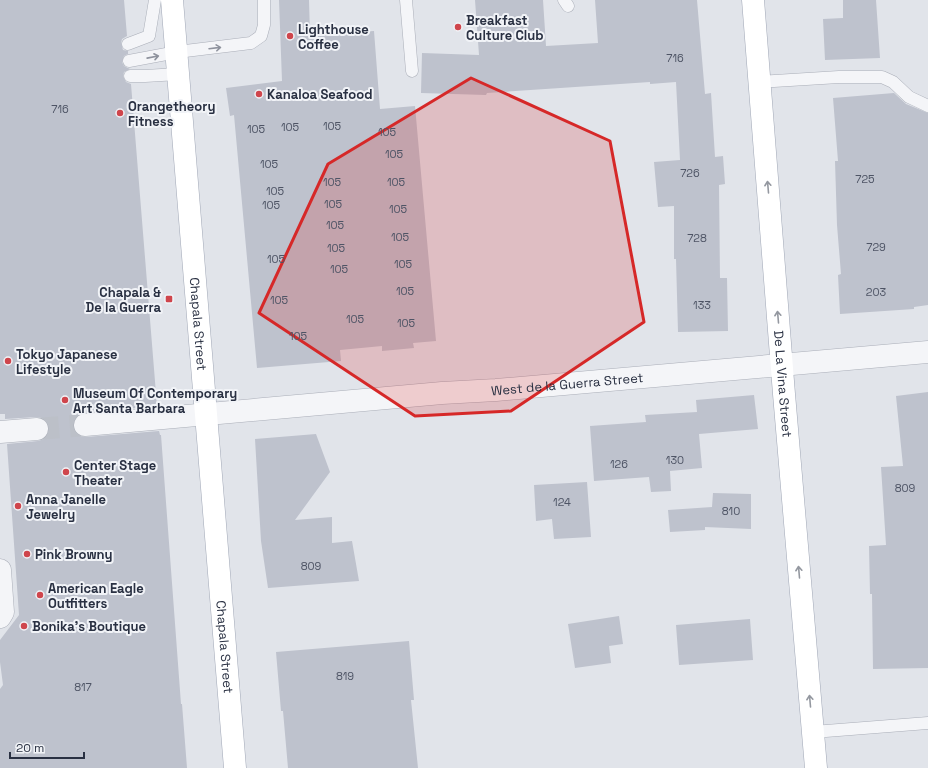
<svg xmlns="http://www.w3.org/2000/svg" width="928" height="768" viewBox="0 0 928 768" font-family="'Space Grotesk',sans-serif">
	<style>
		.building { fill: #bec2cd }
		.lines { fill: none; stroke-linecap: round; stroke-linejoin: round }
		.street-tunnel { stroke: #bcc0c8; stroke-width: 22; stroke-dasharray: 22 11; stroke-linecap: butt }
		.lane-casing { stroke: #aaaeb8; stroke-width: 13 }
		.street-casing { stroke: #aaaeb8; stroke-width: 23 }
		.primary-casing { stroke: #a0a7b6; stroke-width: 23 }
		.lane { stroke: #f4f5f8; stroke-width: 12 }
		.street { stroke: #f4f5f8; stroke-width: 22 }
		.primary { stroke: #fff; stroke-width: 22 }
		.oneway { stroke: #8e929d }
		.oneway2 { stroke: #9498a0 }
		.marked { fill: #d62828; fill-opacity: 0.2; stroke: #d62828; stroke-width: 3; stroke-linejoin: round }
		.poi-dot { fill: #cf454c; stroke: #f1f3f7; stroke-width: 1.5 }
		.labels { text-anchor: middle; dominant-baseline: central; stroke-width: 4; stroke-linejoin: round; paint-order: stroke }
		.number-label { font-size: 11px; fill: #4e5465 }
		.poi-label { font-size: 13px; font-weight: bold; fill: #293042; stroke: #f1f3f7; text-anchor: start }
		.street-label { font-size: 13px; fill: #293042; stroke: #f1f3f7 }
	</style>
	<rect width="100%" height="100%" fill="#e1e4ea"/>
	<!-- building -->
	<path class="building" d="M 0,0 L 124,0 L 127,36 L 122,39 L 121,43 L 123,50 L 128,51 L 128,54 L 124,56 L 122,62 L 124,66 L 130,69 L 124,72 L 123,76 L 126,82 L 131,84 L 157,406 L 84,413 L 78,415 L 74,420 L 73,426 L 75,432 L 80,436 L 86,437 L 159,431 L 160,435 L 161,435 L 181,704 L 182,704 L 187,768 L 0,768 L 0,689 L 3,685 L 0,662 L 0,640 L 19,615 L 7,444 L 38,441 L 44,439 L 48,435 L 49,428 L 47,422 L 42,418 L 36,417 L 5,419 L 5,414 L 0,414 Z
		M 279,0 L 309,0 L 310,35 L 374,31 L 380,109 L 415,106 L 436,341 L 413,343 L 414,348 L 382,351 L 382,346 L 340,350 L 341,361 L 257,368 L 234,115 L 230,116 L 226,88 L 282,81 Z
		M 475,0 L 543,0 L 546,46 L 598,43 L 595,0 L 697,0 L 705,94 L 711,93 L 715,157 L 723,156 L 725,184 L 719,185 L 720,278 L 727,278 L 728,331 L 678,332 L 676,259 L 674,259 L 674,206 L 658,207 L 654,162 L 680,160 L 676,82 L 650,84 L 650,82 L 487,93 L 486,95 L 421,93 L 422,53 L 479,55 Z
		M 843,0 L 876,0 L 880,58 L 825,60 L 823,19 L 843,18 Z
		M 894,93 L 906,104 L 928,113 L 928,305 L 914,307 L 914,309 L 840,314 L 838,275 L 841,274 L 837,225 L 835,161 L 838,161 L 833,98 Z
		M 928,392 L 928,668 L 873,669 L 872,594 L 870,594 L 869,546 L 886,545 L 881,467 L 903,466 L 896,396 Z
		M 754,395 L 758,429 L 699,434 L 702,468 L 670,471 L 671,491 L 651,492 L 649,477 L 594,481 L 590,426 L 646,422 L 645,415 L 697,412 L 696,400 Z
		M 316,434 L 330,472 L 295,520 L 332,517 L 332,543 L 352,541 L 359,581 L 268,588 L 261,541 L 255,439 Z
		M 587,482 L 591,537 L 554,539 L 552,519 L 536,521 L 534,485 Z
		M 713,493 L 751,494 L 751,529 L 705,527 L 705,530 L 670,532 L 668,510 L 712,507 Z
		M 619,616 L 623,644 L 609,646 L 611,663 L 575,668 L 568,624 Z
		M 750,619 L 753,660 L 679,665 L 676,625 Z
		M 409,641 L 414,700 L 411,700 L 418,768 L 288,768 L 283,711 L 281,711 L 276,652 Z"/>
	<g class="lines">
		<!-- street-tunnel -->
		<path class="street-tunnel" d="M 37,429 L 85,425"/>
		<!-- lane casing -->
		<g class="lane-casing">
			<path id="lane" d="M 406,0 L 412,71
				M 564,0 L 568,6
				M 128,44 L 149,36 L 155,0
				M 129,61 L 177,52 L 251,43 L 261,36 L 264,25 L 264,0
				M 130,76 L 145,76 L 178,74
				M 759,82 L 839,77 L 882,77 L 893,82 L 909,97 L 928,106
				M 813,732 L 928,723"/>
		</g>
		<!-- street casing -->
		<g class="street-casing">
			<g id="street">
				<path id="s1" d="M 85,425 L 442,393 L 496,390 L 928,352"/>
				<path d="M 0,432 L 37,429"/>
				<path d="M 0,570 L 3,612 L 0,617"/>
			</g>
		</g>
		<!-- primary casing -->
		<g class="primary-casing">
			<g id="primary">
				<path id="s2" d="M 172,0 L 235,768"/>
				<path id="s3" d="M 753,0 L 784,394 L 816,768"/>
			</g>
		</g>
		<!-- lane -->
		<use href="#lane" class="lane"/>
		<!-- street -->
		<use href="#street" class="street"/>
		<!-- primary -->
		<use href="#primary" class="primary"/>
	</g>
	<!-- one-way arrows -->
	<defs><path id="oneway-shaft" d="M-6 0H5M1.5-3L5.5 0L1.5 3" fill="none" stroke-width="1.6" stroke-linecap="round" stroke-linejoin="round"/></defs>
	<g class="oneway">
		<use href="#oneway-shaft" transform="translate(215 48) rotate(-7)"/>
		<use href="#oneway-shaft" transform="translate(153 57) rotate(-11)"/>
	</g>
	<g class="oneway2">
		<use href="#oneway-shaft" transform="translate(768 187) rotate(-95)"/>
		<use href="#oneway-shaft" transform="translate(778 317) rotate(-95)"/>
		<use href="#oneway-shaft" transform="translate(799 572) rotate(-95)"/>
		<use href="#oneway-shaft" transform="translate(810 701) rotate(-95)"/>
	</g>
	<!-- marked area -->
	<path class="marked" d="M 471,78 L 610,141 L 644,322 L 511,411 L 415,416 L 259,313 L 328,164 Z"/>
	<!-- markers -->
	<g class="poi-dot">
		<circle cx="458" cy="27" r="4"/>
		<circle cx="290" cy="36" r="4"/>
		<circle cx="259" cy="94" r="4"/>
		<circle cx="120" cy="113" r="4"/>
		<rect x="165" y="295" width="8" height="8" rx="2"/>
		<circle cx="8" cy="361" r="4"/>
		<circle cx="65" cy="400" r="4"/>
		<circle cx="66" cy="472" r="4"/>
		<circle cx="18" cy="506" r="4"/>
		<circle cx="27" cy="554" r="4"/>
		<circle cx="40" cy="595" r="4"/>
		<circle cx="24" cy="626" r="4"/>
	</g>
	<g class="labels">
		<!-- number labels -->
		<g class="number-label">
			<text x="675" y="58">716</text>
			<text x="60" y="109">716</text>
			<text x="332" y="126">105</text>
			<text x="290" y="127">105</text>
			<text x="256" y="129">105</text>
			<text x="387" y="132">105</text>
			<text x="394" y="154">105</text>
			<text x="269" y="164">105</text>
			<text x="690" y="173">726</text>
			<text x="865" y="179">725</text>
			<text x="332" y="182">105</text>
			<text x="396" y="182">105</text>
			<text x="275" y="191">105</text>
			<text x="333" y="204">105</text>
			<text x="271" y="205">105</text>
			<text x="398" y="209">105</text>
			<text x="335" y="225">105</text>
			<text x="400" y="237">105</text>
			<text x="697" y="238">728</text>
			<text x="876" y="247">729</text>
			<text x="336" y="248">105</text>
			<text x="276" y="259">105</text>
			<text x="403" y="264">105</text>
			<text x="339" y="269">105</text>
			<text x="405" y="291">105</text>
			<text x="876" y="292">203</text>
			<text x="279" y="300">105</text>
			<text x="702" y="305">133</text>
			<text x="355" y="319">105</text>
			<text x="406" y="323">105</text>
			<text x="298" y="336">105</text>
			<text x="675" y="460">130</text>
			<text x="619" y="464">126</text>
			<text x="905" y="488">809</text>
			<text x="562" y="502">124</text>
			<text x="731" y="511">810</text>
			<text x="311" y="566">809</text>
			<text x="345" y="676">819</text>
			<text x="83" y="687">817</text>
		</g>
		<!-- poi labels -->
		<g class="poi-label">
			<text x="466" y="20">Breakfast<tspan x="466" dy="15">Culture Club</tspan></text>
			<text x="298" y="29">Lighthouse<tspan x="298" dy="15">Coffee</tspan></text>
			<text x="267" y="94">Kanaloa Seafood</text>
			<text x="128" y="106">Orangetheory<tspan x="128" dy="15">Fitness</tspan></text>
			<text x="161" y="292" text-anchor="end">Chapala &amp;<tspan x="161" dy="15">De la Guerra</tspan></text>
			<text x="16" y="354">Tokyo Japanese<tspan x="16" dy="15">Lifestyle</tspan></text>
			<text x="73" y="393">Museum Of Contemporary<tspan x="73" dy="15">Art Santa Barbara</tspan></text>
			<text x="74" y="465">Center Stage<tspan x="74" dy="15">Theater</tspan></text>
			<text x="26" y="499">Anna Janelle<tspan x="26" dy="15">Jewelry</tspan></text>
			<text x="35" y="554">Pink Browny</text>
			<text x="48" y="588">American Eagle<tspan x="48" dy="15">Outfitters</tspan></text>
			<text x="32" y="626">Bonika's Boutique</text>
		</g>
		<!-- street labels -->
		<g class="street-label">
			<text stroke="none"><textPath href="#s2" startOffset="325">Chapala Street</textPath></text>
			<text stroke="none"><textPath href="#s1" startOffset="484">West de la Guerra Street</textPath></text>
			<text stroke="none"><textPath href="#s3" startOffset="385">De La Vina Street</textPath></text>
			<text stroke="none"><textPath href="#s2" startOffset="649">Chapala Street</textPath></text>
		</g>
	</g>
	<!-- scale -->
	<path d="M10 752v6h74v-6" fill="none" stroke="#293042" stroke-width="2"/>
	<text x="16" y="752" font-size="12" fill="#293042" stroke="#f1f3f7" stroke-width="3" paint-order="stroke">20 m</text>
</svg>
